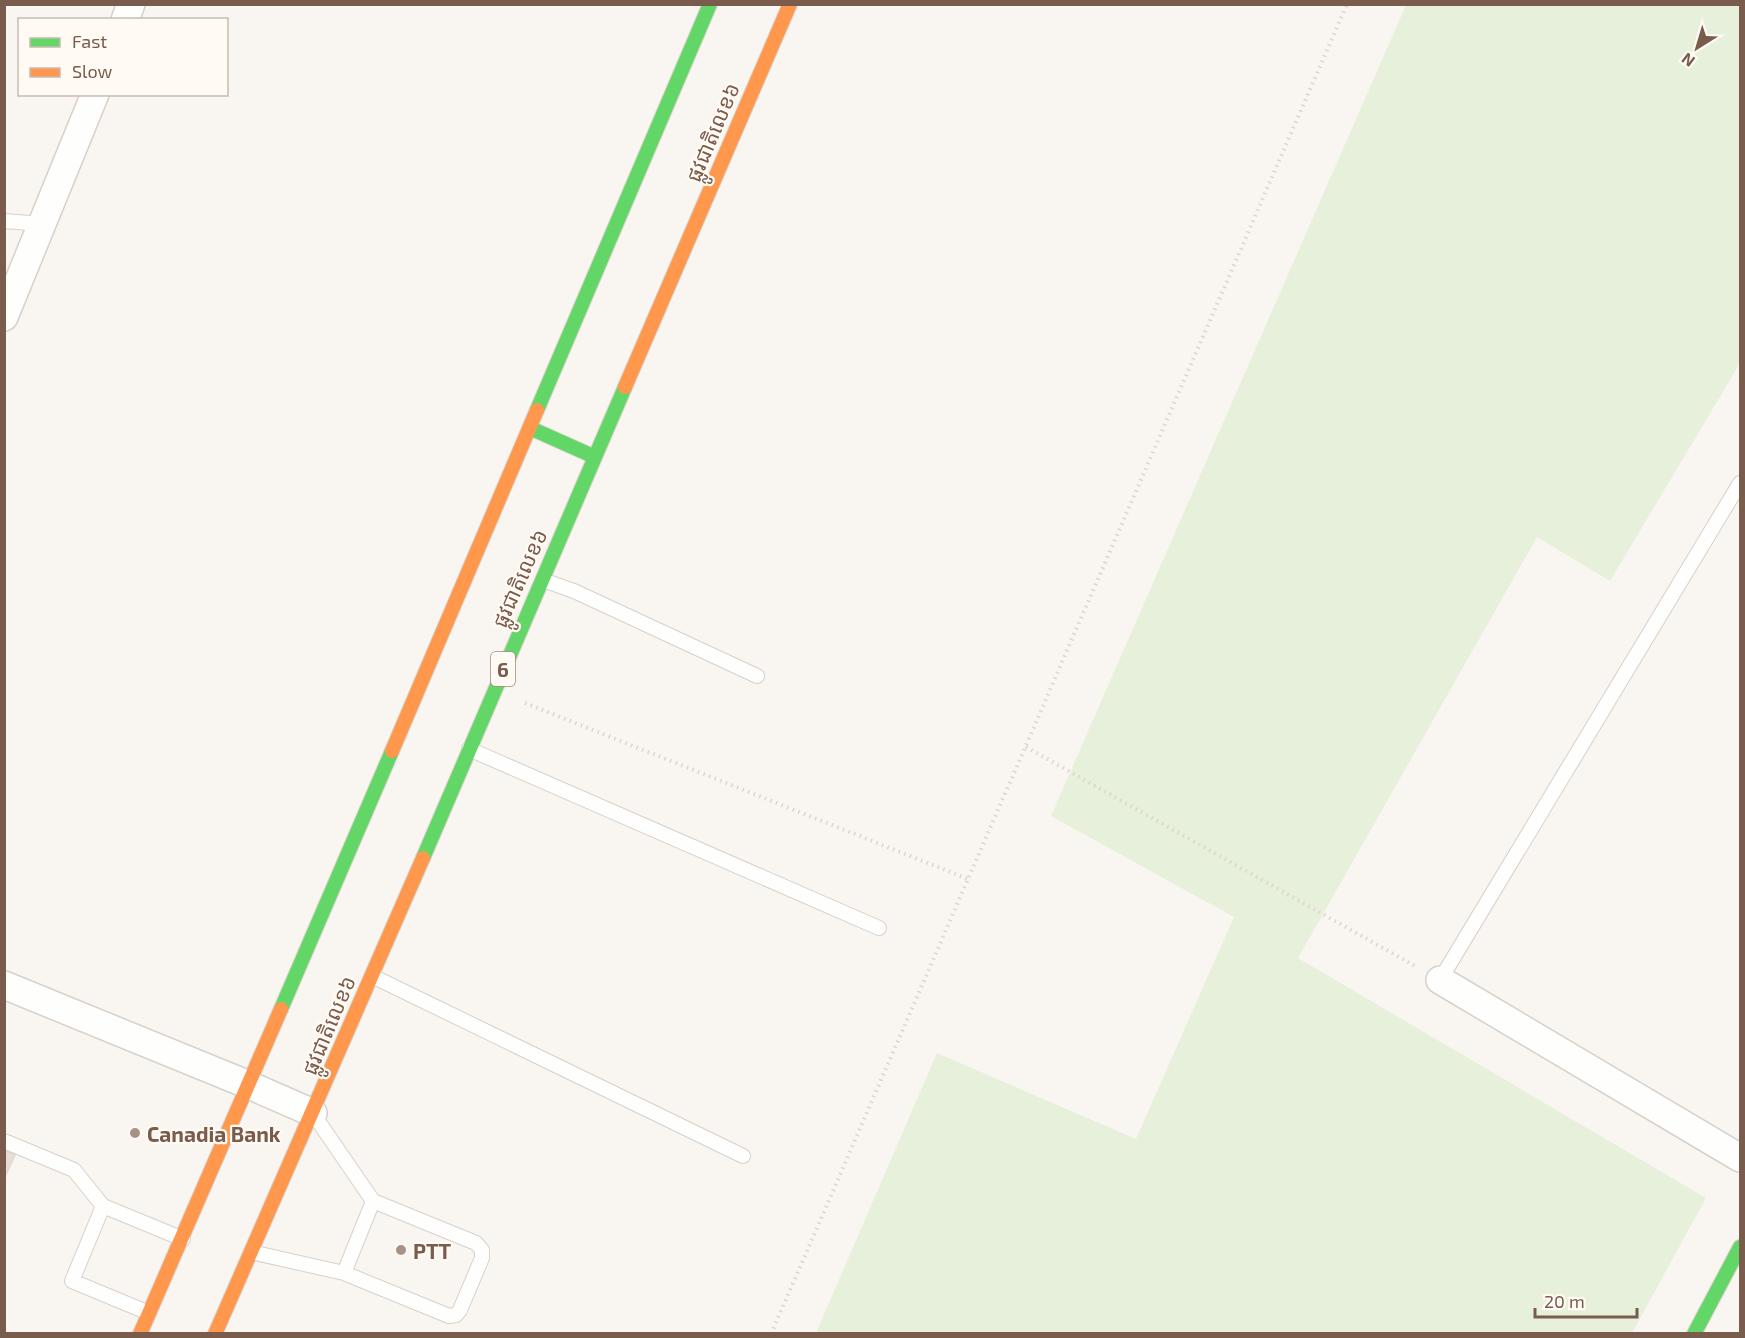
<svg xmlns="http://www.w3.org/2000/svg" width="1745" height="1338" viewBox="0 0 1745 1338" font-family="'Exo 2','Noto Sans Khmer',sans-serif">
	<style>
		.green { fill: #e7f0db }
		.building { fill: #e6ded7; stroke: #e2d8d2; stroke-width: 1.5 }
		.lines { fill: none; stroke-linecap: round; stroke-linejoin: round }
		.lane-casing { stroke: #d7d1cb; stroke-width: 16 }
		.street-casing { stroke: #d7d1cb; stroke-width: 30 }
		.fast-casing { stroke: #d9d2cb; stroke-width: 16 }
		.slow-casing { stroke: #d9d2cb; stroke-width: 16 }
		.path { stroke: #dcd5d0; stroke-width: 4; stroke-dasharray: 1.5 4.5; stroke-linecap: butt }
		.lane { stroke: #fefefd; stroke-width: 14 }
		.street { stroke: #fefefd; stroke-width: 27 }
		.fast { stroke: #63d668; stroke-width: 14 }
		.slow { stroke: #ff974d; stroke-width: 14 }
		.poi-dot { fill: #a69286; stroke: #fffaf3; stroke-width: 2 }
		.labels { text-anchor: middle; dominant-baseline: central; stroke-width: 4.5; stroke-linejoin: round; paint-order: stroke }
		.shield { fill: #fffaf3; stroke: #a28b7f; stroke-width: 1.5 }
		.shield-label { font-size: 20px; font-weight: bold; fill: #7a5c4d }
		.street-label { font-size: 21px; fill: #7a5c4d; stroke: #fffaf3 }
		.poi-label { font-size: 21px; font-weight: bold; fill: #7a5c4d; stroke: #fffaf3; text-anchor: start }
	</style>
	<rect width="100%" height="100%" fill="#f9f5f0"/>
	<!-- green -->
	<path class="green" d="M 1406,5 L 1740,5 L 1740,363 L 1610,581 L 1537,537 L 1298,958 L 1706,1198 L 1632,1333 L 816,1333 L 937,1053 L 1136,1139 L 1234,917 L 1051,816 Z"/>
	<!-- building -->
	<path class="building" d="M 4,1150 L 15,1155 L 4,1179 Z"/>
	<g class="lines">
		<!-- lane casing -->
		<g class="lane-casing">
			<path id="lane" d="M 4,221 L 43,224
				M 543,580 L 574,591 L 757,676
				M 469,749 L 879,928
				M 372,976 L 743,1156
				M 1440,980 L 1740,483
				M 4,1141 L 74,1170 L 103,1206 L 183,1239
				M 103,1206 L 72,1281 L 149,1313
				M 251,1252 L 344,1273 L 449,1316 L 456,1315 L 460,1310 L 482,1258 L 482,1250 L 476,1243 L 373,1201 L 314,1115
				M 344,1273 L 373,1201"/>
		</g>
		<!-- street casing -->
		<g class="street-casing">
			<path id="street" d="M 125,20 L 131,4
				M 4,317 L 95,94
				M 1440,980 L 1740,1158
				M 4,985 L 249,1085 L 313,1113"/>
		</g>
		<!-- fast casing -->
		<g class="fast-casing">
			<path id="fast" d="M 537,410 L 710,4
				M 530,428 L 595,457
				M 423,858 L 625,387
				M 281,1009 L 392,751
				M 1694,1334 L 1740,1247"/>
		</g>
		<!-- slow casing -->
		<g class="slow-casing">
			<path id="slow" d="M 625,387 L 790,4
				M 392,751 L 537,410
				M 140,1334 L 281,1009
				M 215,1334 L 423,858"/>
		</g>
		<!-- path -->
		<path class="path" d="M 525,703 L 968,879
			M 1026,747 L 1415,966
			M 771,1334 L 1347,4"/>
		<!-- lane -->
		<use href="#lane" class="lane"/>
		<!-- street -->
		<use href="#street" class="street"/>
		<!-- fast -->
		<use href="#fast" class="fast"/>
		<!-- slow -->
		<use href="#slow" class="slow"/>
	</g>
	<!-- markers -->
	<g class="poi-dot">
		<circle cx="135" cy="1133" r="6"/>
		<circle cx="401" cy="1250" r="6"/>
	</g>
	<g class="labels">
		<!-- shield labels -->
		<rect class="shield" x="491" y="652" width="24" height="34" rx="4.5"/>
		<g class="shield-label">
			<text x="503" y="669">6</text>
		</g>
		<!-- street labels -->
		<g class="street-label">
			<text transform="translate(712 132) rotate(-67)">ផ្លូវជាតិលេខ៦</text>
			<text transform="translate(519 578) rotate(-66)">ផ្លូវជាតិលេខ៦</text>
			<text transform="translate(328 1025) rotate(-67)">ផ្លូវជាតិលេខ៦</text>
		</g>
		<!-- poi labels -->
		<g class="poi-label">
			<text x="147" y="1133">Canadia Bank</text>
			<text x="413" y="1250">PTT</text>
		</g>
	</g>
	<!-- border -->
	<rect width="1745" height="1338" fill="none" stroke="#7a5c4d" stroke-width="12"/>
	<!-- legend -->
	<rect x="18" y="18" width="210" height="78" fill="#fffaf3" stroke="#cabbb1" stroke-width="1.5"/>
	<rect x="30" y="38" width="30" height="9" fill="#63d668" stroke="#cabbb1" stroke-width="1.5"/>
	<text x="72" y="48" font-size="18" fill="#7a5c4d">Fast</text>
	<rect x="30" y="68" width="30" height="9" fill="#ff974d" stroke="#cabbb1" stroke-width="1.5"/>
	<text x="72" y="78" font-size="18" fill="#7a5c4d">Slow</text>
	<!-- north arrow -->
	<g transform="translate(1697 48) rotate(217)" stroke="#fffaf3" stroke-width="4.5" paint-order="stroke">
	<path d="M0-4.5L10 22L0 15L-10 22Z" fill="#7a5c4d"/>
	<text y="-9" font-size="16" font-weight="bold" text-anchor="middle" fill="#7a5c4d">N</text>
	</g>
	<!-- scale -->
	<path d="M1535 1308v9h102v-9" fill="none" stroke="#7a5c4d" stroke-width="3"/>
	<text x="1544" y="1308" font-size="18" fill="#7a5c4d" stroke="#fffaf3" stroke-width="4.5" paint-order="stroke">20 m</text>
</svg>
